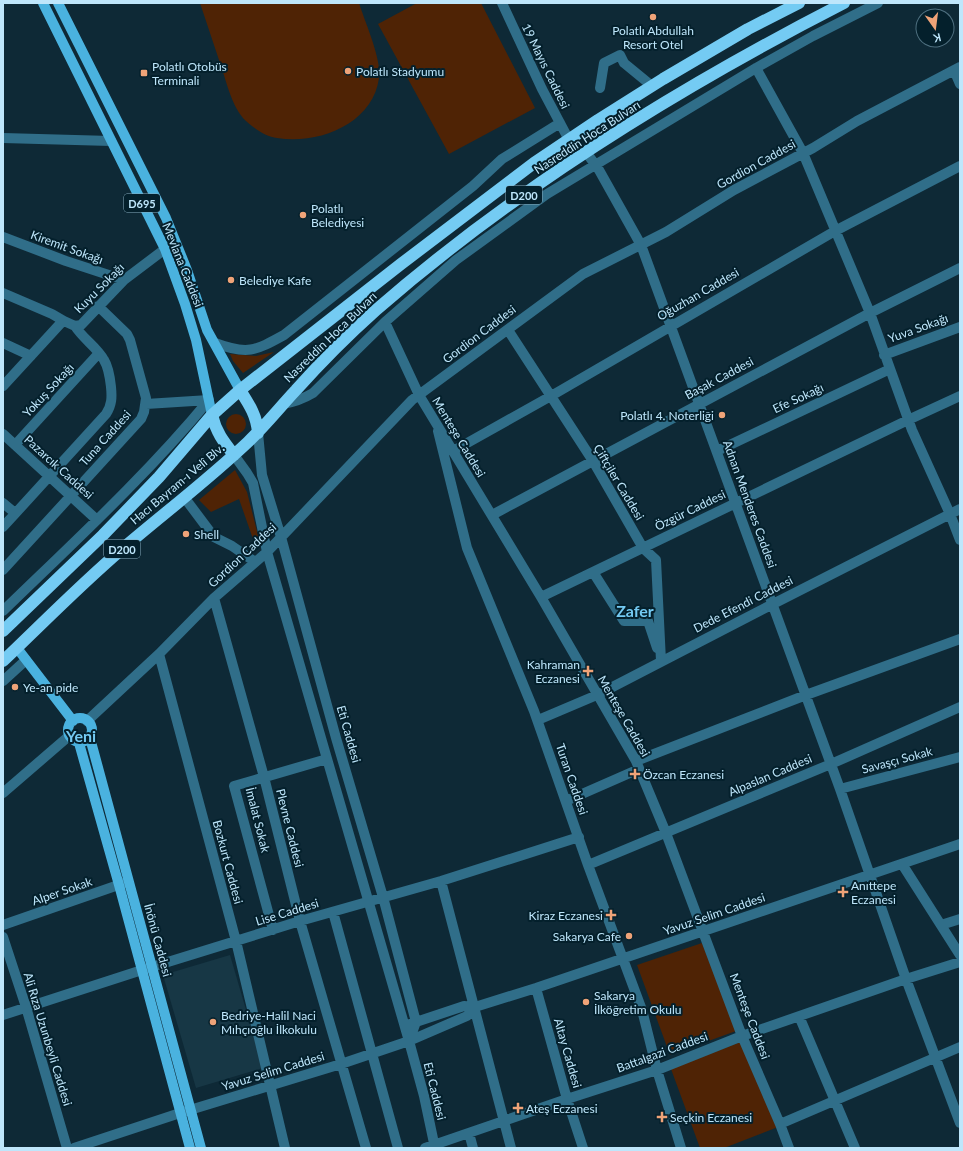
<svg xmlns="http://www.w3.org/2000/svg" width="963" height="1151" viewBox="0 0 963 1151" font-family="Lato,sans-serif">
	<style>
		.built { fill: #173745 }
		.green { fill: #4f2305 }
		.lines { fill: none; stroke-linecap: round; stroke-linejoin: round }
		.minor { stroke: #306e89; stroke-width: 10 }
		.major { stroke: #4ab2df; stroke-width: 10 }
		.highway { stroke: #74cbf3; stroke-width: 12 }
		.poi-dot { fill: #efa378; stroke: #04202c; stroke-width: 1.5 }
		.labels { text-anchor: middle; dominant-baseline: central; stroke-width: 4; stroke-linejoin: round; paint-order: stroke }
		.shield { fill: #04202c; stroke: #86abbd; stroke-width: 1 }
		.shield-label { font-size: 11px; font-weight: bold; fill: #bee6fb }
		.poi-label { font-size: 12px; fill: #bee6fb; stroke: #04202c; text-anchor: start }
		.street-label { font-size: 12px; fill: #bee6fb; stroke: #04202c }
		.district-label { font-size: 16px; font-weight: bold; fill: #74caf3; stroke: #04202c }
	</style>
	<rect width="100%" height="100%" fill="#0e2936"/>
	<!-- built -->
	<path class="built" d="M 230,955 L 263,1068 L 196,1088 L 163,975 Z"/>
	<!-- green -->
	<path class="green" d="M 200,3 L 359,3 C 365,22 382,60 379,78 C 373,124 318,145 277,138 C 266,137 254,128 246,121 C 232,108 227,83 221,66 C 214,45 207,24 200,3 Z
		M 417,3 L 481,3 L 535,108 L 449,154 L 378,24 Z
		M 274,352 L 243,373 L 233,361 L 230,354 L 256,356 Z
		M226 424a10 10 0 1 1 20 0a10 10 0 1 1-20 0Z
		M 235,470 L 247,492 L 259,539 L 258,541 L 253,539 L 239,499 L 211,512 L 199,500 Z
		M 702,943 L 736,1031 L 670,1055 L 637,965 Z
		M 743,1041 L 778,1127 L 724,1148 L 700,1148 L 671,1069 Z"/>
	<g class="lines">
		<!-- minor -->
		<path class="minor" d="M 502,3 L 542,89 L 569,140
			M 756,68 L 803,153 L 870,313 L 912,430 L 950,514 L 960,540
			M 954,70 L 960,84
			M 600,88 L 604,63 L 620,55 L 624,63 L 652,86
			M 3,138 L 111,141
			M 586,152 L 599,170 L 641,245 L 840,789 L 906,979 L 960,1123
			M 3,237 L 66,261 L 124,280
			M 3,293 L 52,314 L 64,321
			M 385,322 L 419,395 L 541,597 L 636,761 L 666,833 L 742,1036 L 780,1124 L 789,1148
			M 508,330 L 593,461 L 643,548 L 656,560 L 661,661
			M 3,343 L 31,356
			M 215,343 C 247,355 255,351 284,335 L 473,186 L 502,159 L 560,123
			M 884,355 L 960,327
			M 3,386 L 60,324 L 64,321 L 75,326 L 81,325 L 124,280 L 165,249
			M 146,404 L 209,400
			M 283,404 C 295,402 303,399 313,393 L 385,322 L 456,260 L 547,194 L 756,68 L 813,36 L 878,3
			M 438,431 L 467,548 L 534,711 L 588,865 L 642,1010 L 657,1070 L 681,1148
			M 258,433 L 262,475 L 281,537 L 336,738 L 383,897 L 416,1022 L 409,1041
			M 3,434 L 97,520
			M 15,445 L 99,353
			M 453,451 L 551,396 L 835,231 L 960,166
			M 717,451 L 890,369
			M 234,455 L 247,473 L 253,483 L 267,552 L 409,1041 L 424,1096 L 435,1148
			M 184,497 L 214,537 L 232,546 L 255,562
			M 3,503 L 15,513
			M 492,515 L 870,313 L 960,268
			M 3,527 L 106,414 C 112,405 112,397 111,387 C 110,378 109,368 104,360 C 97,347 83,339 75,326
			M 3,570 L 141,419 L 144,412 L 146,398 L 130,340 L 127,334 L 98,306
			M 593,572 L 624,621 L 648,621 L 657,648
			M 541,597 L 908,420 L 960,396
			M 214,598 L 264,777 L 300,921 L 366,1148
			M 3,611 C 74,542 146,476 209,400
			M 159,654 L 236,941 L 285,1148
			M 3,681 L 26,660
			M 538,720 L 597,695 L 773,604 L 960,509
			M 87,721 L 159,654 L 214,598 L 267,552 L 412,400 L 583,274 L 666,232 L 734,190 L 813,148 L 857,121 L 960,67
			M 636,761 L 806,695 L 960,639
			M 840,789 L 960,757
			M 3,793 L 69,736
			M 566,801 L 639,769
			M 902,864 L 960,955
			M 588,865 L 831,764 L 960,707
			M 441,881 L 511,1148
			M 333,912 L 398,1148
			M 3,925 L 127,882
			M 941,925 L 960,919
			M 273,930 L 234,786 L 327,759
			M 3,937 L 26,1007 L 67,1148
			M 536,988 L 567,1099 L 583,1148
			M 3,1015 L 142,970 L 300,921 L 441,881 L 579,837
			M 799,1016 L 855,1148
			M 410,1024 L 464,1006 L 475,1007 L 536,988 L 960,844
			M 780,1124 L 960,1047
			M 469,1133 L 473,1148
			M 74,1148 L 180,1113 L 341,1064 L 409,1041 L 467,1016 L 475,1007
			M 425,1148 L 567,1099 L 657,1070 L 742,1036 L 906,979 L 960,962"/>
		<!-- major -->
		<path class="major" d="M 43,3 L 165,249 L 185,304 L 196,340 L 212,415
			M 58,3 L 166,218 L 187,270 L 207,330 L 240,390
			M 17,648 L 73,721
			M68 730a12 12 0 1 1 24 0a12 12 0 1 1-24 0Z
			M 90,738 L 201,1148
			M 79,743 L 119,885 L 190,1148"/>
		<!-- highway -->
		<path class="highway" d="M 240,390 C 249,404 257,416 258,433
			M 212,415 C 216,432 223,441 234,455
			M 3,631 L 103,535 L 159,477 L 212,415 L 240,390 L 401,264 L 534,163 L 598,120 L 663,79 L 748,29 L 799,3
			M 3,661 C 42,624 80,585 121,550 C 163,514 208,480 248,442 C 265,426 280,407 296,390 C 321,362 348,335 376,310 C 517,187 678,88 844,3"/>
	</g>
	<!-- markers -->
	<g class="poi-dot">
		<circle cx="653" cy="17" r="4"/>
		<circle cx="348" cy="71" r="4"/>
		<rect x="140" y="69" width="8" height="8" rx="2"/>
		<circle cx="303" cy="215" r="4"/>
		<circle cx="231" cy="280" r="4"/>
		<circle cx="722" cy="415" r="4"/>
		<circle cx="186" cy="534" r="4"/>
		<path d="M586 665h4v4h4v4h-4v4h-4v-4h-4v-4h4z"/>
		<circle cx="15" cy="687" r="4"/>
		<path d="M633 768h4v4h4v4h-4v4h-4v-4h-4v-4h4z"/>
		<path d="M841 886h4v4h4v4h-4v4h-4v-4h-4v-4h4z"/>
		<path d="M609 909h4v4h4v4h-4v4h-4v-4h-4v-4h4z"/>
		<circle cx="629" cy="936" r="4"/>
		<circle cx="586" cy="1002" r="4"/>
		<circle cx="213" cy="1022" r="4"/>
		<path d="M516 1102h4v4h4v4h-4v4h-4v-4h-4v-4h4z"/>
		<path d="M660 1111h4v4h4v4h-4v4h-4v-4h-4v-4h4z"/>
	</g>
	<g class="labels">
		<!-- shield labels -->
		<g class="shield">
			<rect x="506" y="186" width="36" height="18" rx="3"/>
			<rect x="124" y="194" width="36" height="18" rx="3"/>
			<rect x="104" y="540" width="36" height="18" rx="3"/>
		</g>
		<g class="shield-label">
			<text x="524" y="195">D200</text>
			<text x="142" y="203">D695</text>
			<text x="122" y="549">D200</text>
		</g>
		<!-- poi labels -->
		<g class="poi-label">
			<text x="653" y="30" text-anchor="middle">Polatlı Abdullah<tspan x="653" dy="14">Resort Otel</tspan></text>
			<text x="152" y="66">Polatlı Otobüs<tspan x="152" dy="14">Terminali</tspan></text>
			<text x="356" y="71">Polatlı Stadyumu</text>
			<text x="311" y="208">Polatlı<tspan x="311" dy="14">Belediyesi</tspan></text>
			<text x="239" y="280">Belediye Kafe</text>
			<text x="714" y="415" text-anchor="end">Polatlı 4. Noterliği</text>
			<text x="194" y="534">Shell</text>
			<text x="580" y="664" text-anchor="end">Kahraman<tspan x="580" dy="14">Eczanesi</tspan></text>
			<text x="23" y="687">Ye-an pide</text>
			<text x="643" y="774">Özcan Eczanesi</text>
			<text x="851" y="885">Anıttepe<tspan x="851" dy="14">Eczanesi</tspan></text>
			<text x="603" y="915" text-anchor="end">Kiraz Eczanesi</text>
			<text x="621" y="936" text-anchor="end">Sakarya Cafe</text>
			<text x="594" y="995">Sakarya<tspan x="594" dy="14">İlköğretim Okulu</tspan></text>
			<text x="221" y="1015">Bedriye-Halil Naci<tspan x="221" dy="14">Mıhçıoğlu İlkokulu</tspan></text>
			<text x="526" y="1108">Ateş Eczanesi</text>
			<text x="670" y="1117">Seçkin Eczanesi</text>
		</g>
		<!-- street labels -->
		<g class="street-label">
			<text transform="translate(546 66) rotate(64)">19 Mayıs Caddesi</text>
			<text transform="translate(587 137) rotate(-33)">Nasreddin Hoca Bulvarı</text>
			<text transform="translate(756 164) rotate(-29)">Gordion Caddesi</text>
			<text transform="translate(67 247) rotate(20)">Kiremit Sokağı</text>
			<text transform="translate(183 265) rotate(68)">Mevlana Caddesi</text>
			<text transform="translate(99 288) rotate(-45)">Kuyu Sokağı</text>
			<text transform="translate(698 294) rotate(-30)">Oğuzhan Caddesi</text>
			<text transform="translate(918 328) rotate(-20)">Yuva Sokağı</text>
			<text transform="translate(479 334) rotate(-37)">Gordion Caddesi</text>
			<text transform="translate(330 337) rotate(-44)">Nasreddin Hoca Bulvarı</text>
			<text transform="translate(719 378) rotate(-28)">Başak Caddesi</text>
			<text transform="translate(48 390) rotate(-47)">Yokuş Sokağı</text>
			<text transform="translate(798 398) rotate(-25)">Efe Sokağı</text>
			<text transform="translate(459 437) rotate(59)">Menteşe Caddesi</text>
			<text transform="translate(105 438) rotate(-48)">Tuna Caddesi</text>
			<text transform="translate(59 467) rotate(42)">Pazarcık Caddesi</text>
			<text transform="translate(619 482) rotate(59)">Çiftçiler Caddesi</text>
			<text transform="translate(177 484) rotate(-40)">Hacı Bayram-ı Velî Blv.</text>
			<text transform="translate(750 504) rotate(70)">Adnan Menderes Caddesi</text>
			<text transform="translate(690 510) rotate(-26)">Özgür Caddesi</text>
			<text transform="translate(242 555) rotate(-43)">Gordion Caddesi</text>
			<text transform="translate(743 604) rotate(-27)">Dede Efendi Caddesi</text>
			<text transform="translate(624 716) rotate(60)">Menteşe Caddesi</text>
			<text transform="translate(349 734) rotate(74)">Eti Caddesi</text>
			<text transform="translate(897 760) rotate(-15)">Savaşçı Sokak</text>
			<text transform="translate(770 775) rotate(-23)">Alpaslan Caddesi</text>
			<text transform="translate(572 779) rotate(71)">Turan Caddesi</text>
			<text transform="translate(258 820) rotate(76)">İmalat Sokak</text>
			<text transform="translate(290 828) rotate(76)">Plevne Caddesi</text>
			<text transform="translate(228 862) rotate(75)">Bozkurt Caddesi</text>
			<text transform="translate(62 891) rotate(-19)">Alper Sokak</text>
			<text transform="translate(287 912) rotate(-17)">Lise Caddesi</text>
			<text transform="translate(714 914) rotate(-19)">Yavuz Selim Caddesi</text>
			<text transform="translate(158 940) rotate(75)">İnönü Caddesi</text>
			<text transform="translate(750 1016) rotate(69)">Menteşe Caddesi</text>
			<text transform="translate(48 1039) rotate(73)">Ali Rıza Uzunbeyli Caddesi</text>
			<text transform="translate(662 1052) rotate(-20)">Battalgazi Caddesi</text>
			<text transform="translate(568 1053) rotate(74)">Altay Caddesi</text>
			<text transform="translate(273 1071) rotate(-17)">Yavuz Selim Caddesi</text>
			<text transform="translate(435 1091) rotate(76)">Eti Caddesi</text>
		</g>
		<!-- district labels -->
		<g class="district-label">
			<text x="635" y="610">Zafer</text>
			<text x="81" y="735">Yeni</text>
		</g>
	</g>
	<!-- border -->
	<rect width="963" height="1151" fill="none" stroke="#bee6fb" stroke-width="8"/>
	<!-- north arrow -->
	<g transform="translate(935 28) rotate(166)"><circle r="19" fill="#04202c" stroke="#4e6f7f"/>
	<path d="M0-3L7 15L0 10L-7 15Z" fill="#efa378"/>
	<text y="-6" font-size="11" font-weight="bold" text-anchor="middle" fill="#bee6fb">K</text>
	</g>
</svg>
